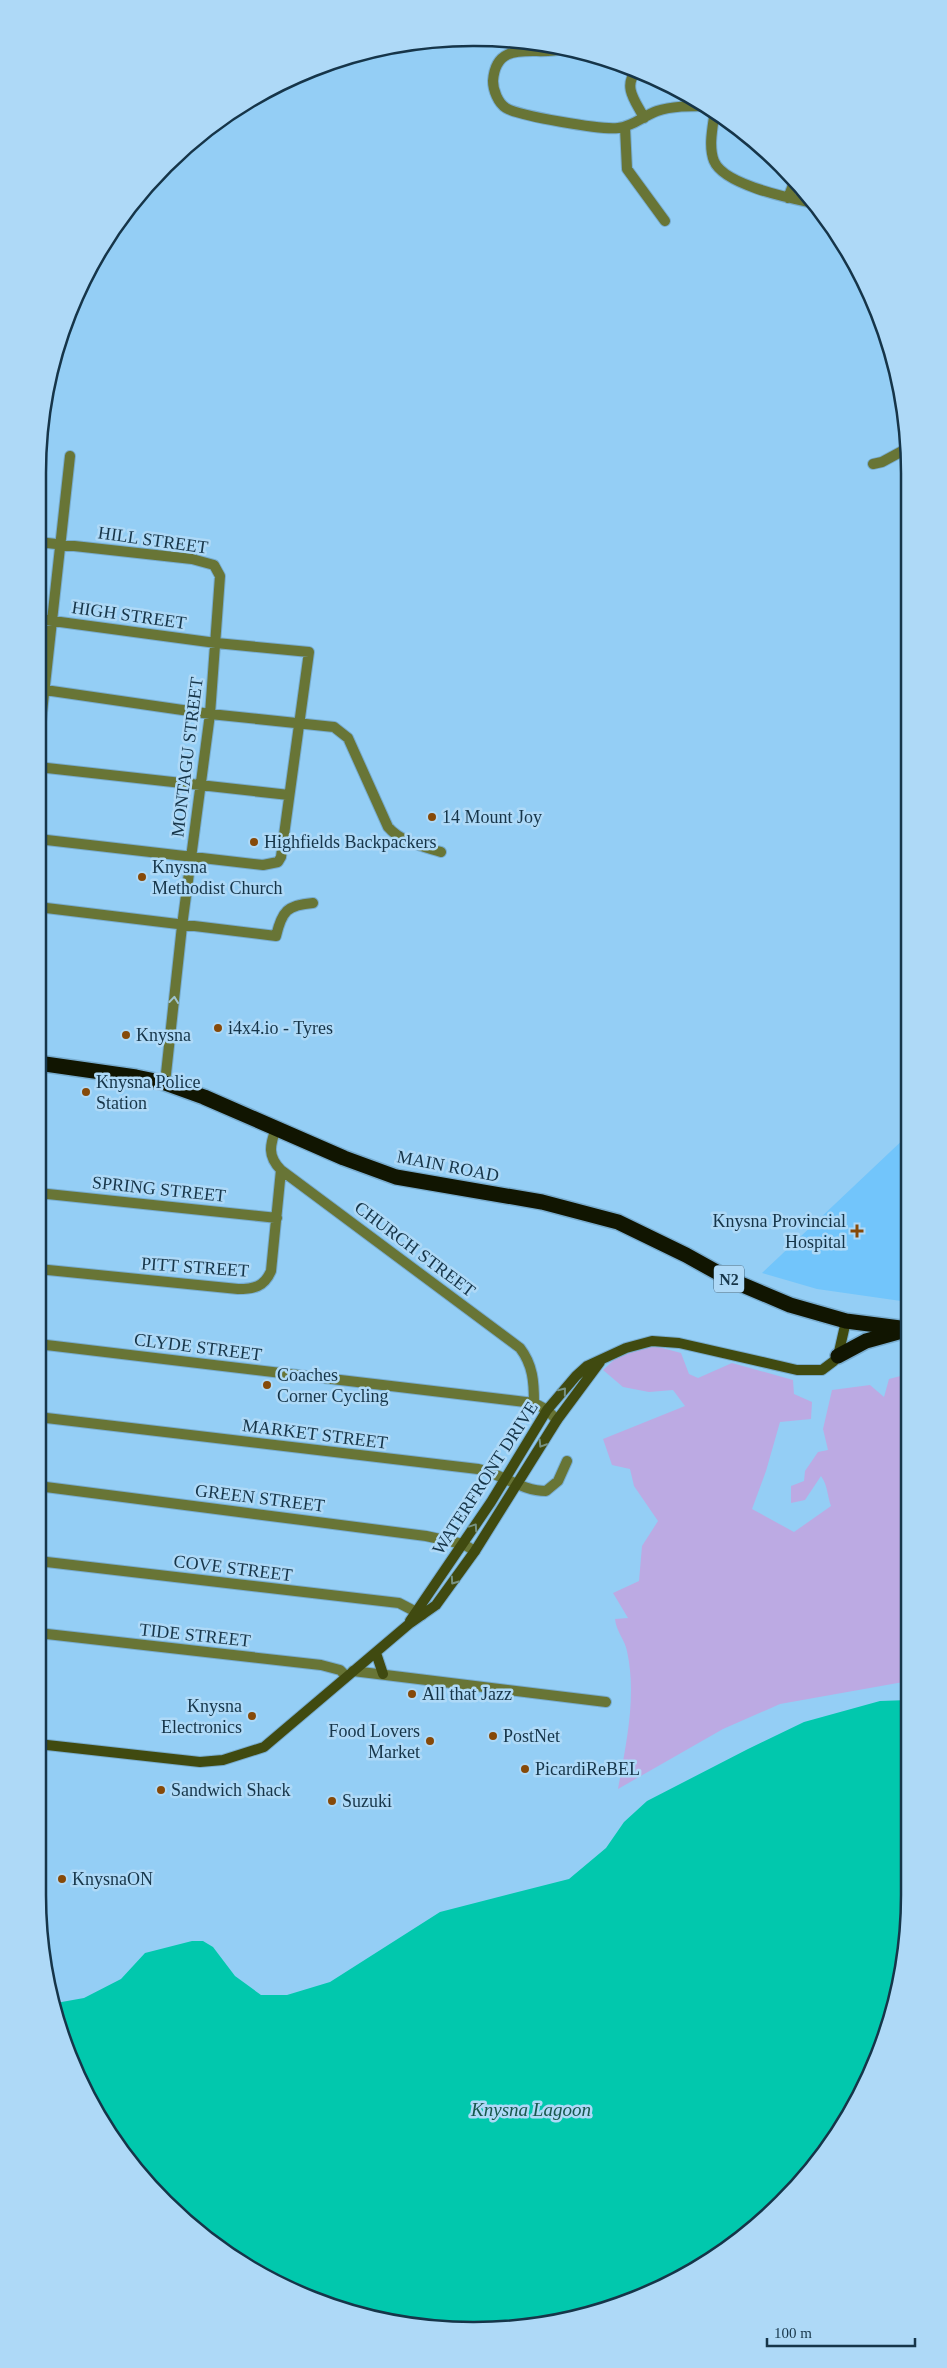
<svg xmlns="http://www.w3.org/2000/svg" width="947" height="2368" viewBox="0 0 947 2368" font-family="'Times New Roman',serif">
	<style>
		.built { fill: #72c5fb }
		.green { fill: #bcaae3 }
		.water { fill: #01c8ad }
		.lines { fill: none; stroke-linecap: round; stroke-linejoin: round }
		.street-casing { stroke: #78accf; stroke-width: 12 }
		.secondary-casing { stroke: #78accf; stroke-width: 12 }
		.highway-casing { stroke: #78accf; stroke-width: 18 }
		.street { stroke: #687536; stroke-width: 10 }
		.secondary { stroke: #404a10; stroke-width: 10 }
		.highway { stroke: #111501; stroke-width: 15 }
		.oneway { stroke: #a0c5d0 }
		.oneway2 { stroke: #779284 }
		.poi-dot { fill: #864908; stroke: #aed9f7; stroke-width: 2 }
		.labels { text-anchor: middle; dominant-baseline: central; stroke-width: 5; stroke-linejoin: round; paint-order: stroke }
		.shield { fill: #aed9f7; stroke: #44667d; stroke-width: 1 }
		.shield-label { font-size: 16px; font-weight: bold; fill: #163549 }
		.street-label { font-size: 18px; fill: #163549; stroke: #aed9f7 }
		.poi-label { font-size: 18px; fill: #163549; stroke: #aed9f7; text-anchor: start }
		.water-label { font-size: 19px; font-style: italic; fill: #17584c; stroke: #aed9f7 }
		.rim { fill: none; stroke: #163549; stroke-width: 2.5 }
	</style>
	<rect width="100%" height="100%" fill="#94cef5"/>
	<!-- built -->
	<path class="built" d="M 908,1135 L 908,1302 L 817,1289 L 762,1273 Z"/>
	<!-- green -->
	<path class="green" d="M 651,1345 L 681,1353 L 689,1374 L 698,1378 L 732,1363 L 793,1380 L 794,1394 L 812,1402 L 811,1419 L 780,1422 L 766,1471 L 752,1509 L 794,1532 L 831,1506 C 827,1495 828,1486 821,1476 L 805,1500 L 791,1503 L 791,1486 L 804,1481 L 805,1471 L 818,1452 L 828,1450 L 823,1429 L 832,1390 L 870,1385 L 884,1397 L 889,1379 L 908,1374 L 909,1681 L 780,1704 L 723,1729 L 618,1789 C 626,1744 637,1697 627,1651 C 625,1640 616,1631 615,1619 L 628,1618 L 613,1593 L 639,1581 L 642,1546 L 658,1521 L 634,1486 L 630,1469 L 612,1465 L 603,1439 L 685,1406 L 673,1390 L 649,1392 L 623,1387 L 603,1370 L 616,1358 Z"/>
	<!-- water -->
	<path class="water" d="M 909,1700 L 909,1894 L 886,2034 L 819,2160 L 715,2257 L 641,2297 L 559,2322 L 416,2327 L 334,2307 L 256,2272 L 146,2182 L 96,2112 L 61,2035 L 56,2003 L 84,1998 L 121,1979 L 145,1953 L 192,1941 L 203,1941 L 213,1947 L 235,1976 L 261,1995 L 287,1995 L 330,1982 L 440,1912 L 569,1879 L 606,1848 L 624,1822 L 647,1801 L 748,1749 L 804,1722 L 880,1701 Z"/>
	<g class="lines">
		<!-- street casing -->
		<g class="street-casing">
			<path id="street" d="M 563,49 C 537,57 496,37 493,81 C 493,90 498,103 506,108 C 520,116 601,130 618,128 C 634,126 643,116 657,111 C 672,106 690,106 706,106
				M 636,72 C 622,87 637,103 644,118
				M 715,110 C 713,126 708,146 714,161 C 724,185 789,198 813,203
				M 625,127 L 627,169 L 665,221
				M 788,198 L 795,180
				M 873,464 L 882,462 L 906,449
				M 38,542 L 192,559 L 214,565 L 220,576 L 210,714 L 182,926 L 165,1083
				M 38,619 L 216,643 L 309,652 L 281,857 L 278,862 L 263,865 L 38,839
				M 38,689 L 210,714 L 334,727 L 348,738 L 388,827 C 401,842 422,846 441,852
				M 38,749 L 70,456
				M 38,767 L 289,795
				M 38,907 L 276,936 C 282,911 287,905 313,903
				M 276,1128 C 270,1145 267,1156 281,1170 L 520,1348 C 533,1365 534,1382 534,1403
				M 38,1193 L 277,1218
				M 38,1269 L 238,1289 C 254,1289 264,1287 271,1271 L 281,1170
				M 38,1344 L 534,1403 L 547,1410 L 557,1420
				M 38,1417 L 478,1469 C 502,1474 522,1491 546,1491 L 558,1481 L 567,1461
				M 38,1486 L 426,1536 L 463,1544 L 475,1551
				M 38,1561 L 399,1603 L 422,1615
				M 38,1633 L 321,1665 L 340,1670 L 346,1676
				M 353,1671 L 606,1702"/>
		</g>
		<!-- secondary casing -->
		<g class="secondary-casing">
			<path id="secondary" d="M 410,1621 L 491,1502 L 547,1410 L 576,1376 L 587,1366 L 626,1348 L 652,1341 L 679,1343 L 797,1370 L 822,1370 L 834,1361 L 838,1356 L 846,1321
				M 376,1653 L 383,1674
				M 38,1744 L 200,1762 L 223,1760 L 264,1747 L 409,1624 L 436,1605 L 475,1551 L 557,1420 L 600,1362"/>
		</g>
		<!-- highway casing -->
		<g class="highway-casing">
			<path id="highway" d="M 38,1063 L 136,1077 L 165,1083 L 204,1097 L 344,1158 L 396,1177 L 542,1202 L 618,1222 L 686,1255 L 731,1280 L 790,1305 L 846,1321 L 908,1329
				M 838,1356 L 866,1341 L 902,1331"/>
		</g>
		<!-- street -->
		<use href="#street" class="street"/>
		<!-- secondary -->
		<use href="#secondary" class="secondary"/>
		<!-- highway -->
		<use href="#highway" class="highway"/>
	</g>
	<!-- one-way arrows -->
	<defs><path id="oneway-chevron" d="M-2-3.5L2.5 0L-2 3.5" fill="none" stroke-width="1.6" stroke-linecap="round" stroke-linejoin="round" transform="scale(1.25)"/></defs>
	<use class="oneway" href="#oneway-chevron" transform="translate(174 1000) rotate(-84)"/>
	<g class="oneway2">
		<use href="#oneway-chevron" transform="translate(563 1391) rotate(-51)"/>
		<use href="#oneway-chevron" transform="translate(542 1444) rotate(122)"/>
		<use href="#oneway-chevron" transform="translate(474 1527) rotate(-56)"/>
		<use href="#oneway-chevron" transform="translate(454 1581) rotate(125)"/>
	</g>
	<!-- markers -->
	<g class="poi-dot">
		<circle cx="432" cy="817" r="5"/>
		<circle cx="254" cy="842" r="5"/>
		<circle cx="142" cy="877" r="5"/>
		<circle cx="218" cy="1028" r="5"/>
		<circle cx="126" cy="1035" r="5"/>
		<circle cx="86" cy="1092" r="5"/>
		<path d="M854.5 1223.5h5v5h5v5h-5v5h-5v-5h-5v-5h5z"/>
		<circle cx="267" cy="1385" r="5"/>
		<circle cx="412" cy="1694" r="5"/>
		<circle cx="252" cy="1716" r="5"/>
		<circle cx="493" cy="1736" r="5"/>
		<circle cx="430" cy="1741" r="5"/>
		<circle cx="525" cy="1769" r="5"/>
		<circle cx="161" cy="1790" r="5"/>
		<circle cx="332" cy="1801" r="5"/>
		<circle cx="62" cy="1879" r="5"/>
	</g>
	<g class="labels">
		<!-- shield labels -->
		<rect class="shield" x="714" y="1265.5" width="30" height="27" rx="4"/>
		<g class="shield-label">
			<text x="729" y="1279">N2</text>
		</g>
		<!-- street labels -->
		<g class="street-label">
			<text transform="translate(153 540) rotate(8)">HILL STREET</text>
			<text transform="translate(129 615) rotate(8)">HIGH STREET</text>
			<text transform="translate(187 757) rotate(-83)">MONTAGU STREET</text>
			<text transform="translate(448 1166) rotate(11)">MAIN ROAD</text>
			<text transform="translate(159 1189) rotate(6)">SPRING STREET</text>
			<text transform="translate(415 1249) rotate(37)">CHURCH STREET</text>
			<text transform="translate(195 1267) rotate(4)">PITT STREET</text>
			<text transform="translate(198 1347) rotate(7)">CLYDE STREET</text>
			<text transform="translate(315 1434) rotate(7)">MARKET STREET</text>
			<text transform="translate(485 1478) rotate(-57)">WATERFRONT DRIVE</text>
			<text transform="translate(260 1498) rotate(7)">GREEN STREET</text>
			<text transform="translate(233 1568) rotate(7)">COVE STREET</text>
			<text transform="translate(195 1635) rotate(6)">TIDE STREET</text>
		</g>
		<!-- poi labels -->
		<g class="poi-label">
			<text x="442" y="817">14 Mount Joy</text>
			<text x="264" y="842">Highfields Backpackers</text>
			<text x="152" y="867">Knysna<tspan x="152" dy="21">Methodist Church</tspan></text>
			<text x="228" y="1028">i4x4.io - Tyres</text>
			<text x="136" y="1035">Knysna</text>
			<text x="96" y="1082">Knysna Police<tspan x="96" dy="21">Station</tspan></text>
			<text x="846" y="1221" text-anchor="end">Knysna Provincial<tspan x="846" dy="21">Hospital</tspan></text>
			<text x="277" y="1375">Coaches<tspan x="277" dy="21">Corner Cycling</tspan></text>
			<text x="422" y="1694">All that Jazz</text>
			<text x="242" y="1706" text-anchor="end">Knysna<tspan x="242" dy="21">Electronics</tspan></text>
			<text x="420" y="1731" text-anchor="end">Food Lovers<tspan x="420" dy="21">Market</tspan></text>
			<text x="503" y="1736">PostNet</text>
			<text x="535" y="1769">PicardiReBEL</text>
			<text x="171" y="1790">Sandwich Shack</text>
			<text x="342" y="1801">Suzuki</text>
			<text x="72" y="1879">KnysnaON</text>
		</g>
		<!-- water labels -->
		<g class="water-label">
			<text x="531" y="2109">Knysna Lagoon</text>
		</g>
	</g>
	<!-- crop -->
	<path d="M0 0H947V2368H0ZM473 46H474A427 427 0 0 1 901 473V1895A427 427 0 0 1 474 2322H473A427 427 0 0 1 46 1895V473A427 427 0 0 1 473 46Z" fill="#aed9f7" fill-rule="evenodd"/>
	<path class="rim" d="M473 46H474A427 427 0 0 1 901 473V1895A427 427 0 0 1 474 2322H473A427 427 0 0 1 46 1895V473A427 427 0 0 1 473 46Z"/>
	<!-- scale -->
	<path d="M767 2338v8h148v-8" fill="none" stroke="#163549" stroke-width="2.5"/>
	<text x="774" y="2338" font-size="15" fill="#163549" stroke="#aed9f7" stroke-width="4" paint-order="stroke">100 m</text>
</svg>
